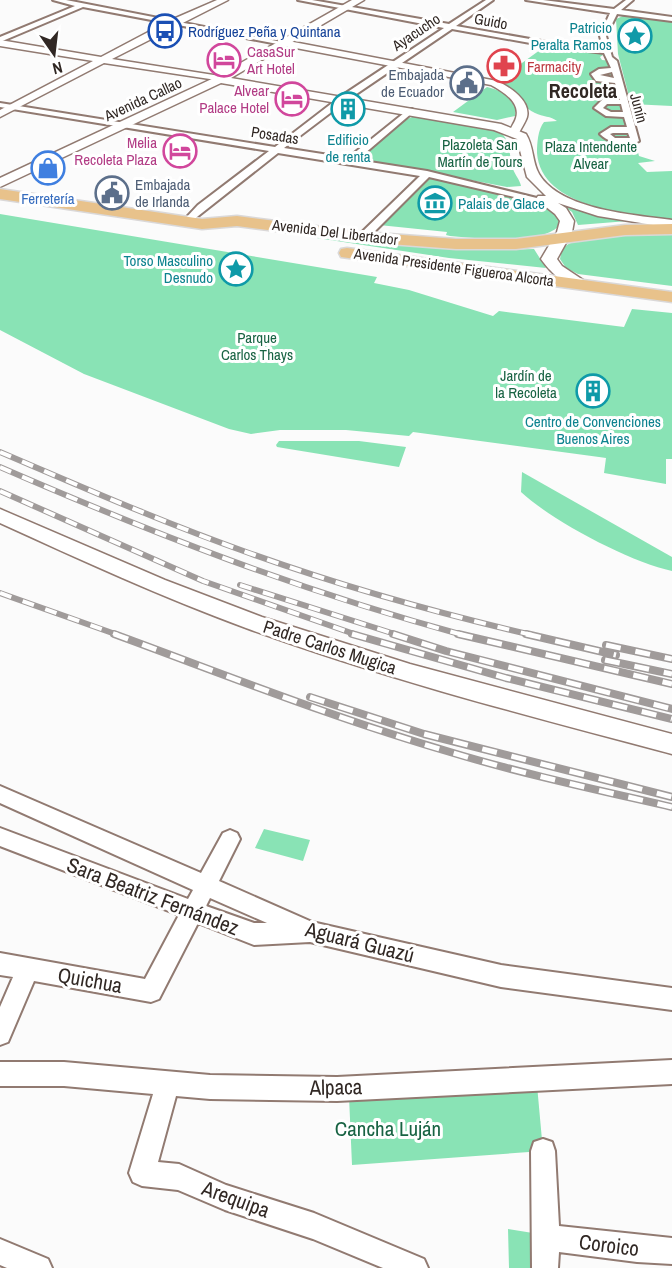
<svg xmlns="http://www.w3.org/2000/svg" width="672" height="1268" viewBox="0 0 672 1268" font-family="'Archivo Narrow',sans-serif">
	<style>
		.green { fill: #89e3b5 }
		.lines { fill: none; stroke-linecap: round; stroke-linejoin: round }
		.minor-casing { stroke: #917a71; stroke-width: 4 }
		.tertiary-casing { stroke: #917a71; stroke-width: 3 }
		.secondary-casing { stroke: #917a71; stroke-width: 3 }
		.primary-casing { stroke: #dad8d8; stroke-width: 3 }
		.minor { fill: #fff; fill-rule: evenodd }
		.tertiary { fill: #fff; fill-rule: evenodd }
		.secondary { fill: #fff; fill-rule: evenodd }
		.primary { fill: #e8c28b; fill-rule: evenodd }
		.rail-far1-casing { stroke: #a09b9a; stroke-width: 6 }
		.rail-casing { stroke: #a09b9a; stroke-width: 8 }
		.rail-far1 { stroke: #fff; stroke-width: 4; stroke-dasharray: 12; stroke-linecap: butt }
		.rail { stroke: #fff; stroke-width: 5; stroke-dasharray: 15; stroke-linecap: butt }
		.labels { text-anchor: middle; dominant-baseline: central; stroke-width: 6; stroke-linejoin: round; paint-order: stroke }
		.far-street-label { font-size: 15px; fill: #312824; stroke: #fff }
		.far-culture-label { font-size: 15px; fill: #0d838f; stroke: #fff; text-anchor: end }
		.far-transit-label { font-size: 15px; fill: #164399; stroke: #fff; text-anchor: start }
		.far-hotel-label { font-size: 15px; fill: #b23c85; stroke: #fff; text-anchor: end }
		.far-health-label { font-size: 15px; fill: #be3a42; stroke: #fff; text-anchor: start }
		.far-service-label { font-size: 15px; fill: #4e5e75; stroke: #fff; text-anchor: end }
		.far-park-label { font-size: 15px; fill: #186343; stroke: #fff }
		.far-shop-label { font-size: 15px; fill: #366cbe; stroke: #fff }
		.street-label { font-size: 18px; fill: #312824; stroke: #fff }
		.far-district-label { font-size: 20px; font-weight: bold; fill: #312824; stroke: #fff }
		.near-street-label { font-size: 21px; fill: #312824; stroke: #fff }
		.near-park-label { font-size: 21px; fill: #186343; stroke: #fff }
	</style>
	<rect width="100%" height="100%" fill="#fbfbfb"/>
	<!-- green -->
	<path class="green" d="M 623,16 L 672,21 L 672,106 L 631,104 L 618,54 L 616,19 Z
		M 547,45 L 599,52 L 603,55 L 600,57 L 602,60 L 613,61 L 639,156 L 655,161 L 638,163 L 647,172 L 672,171 L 672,220 C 630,215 541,208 537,153 C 537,143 538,129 544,122 L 557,121 C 551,116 543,117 535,113 C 521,106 512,90 497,81 Z
		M 487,87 C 501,90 509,96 516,109 L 515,116 L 497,120 L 453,112 Z
		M 415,116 L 497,130 C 512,139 508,154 513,169 C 515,175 520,180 521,186 L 507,187 L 360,159 L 360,156 L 407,119 Z
		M 433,177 C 462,184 530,194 552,210 C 557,214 560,220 559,226 C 538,246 478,238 450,236 L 446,235 L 447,232 L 379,225 L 430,178 Z
		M 537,189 L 539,189 L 628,221 L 578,225 L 572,212 Z
		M 0,214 L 377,277 L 374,283 L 409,290 L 493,316 L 499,311 L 624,327 L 632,309 L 672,313 L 672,459 L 666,459 L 666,484 L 604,473 L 606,458 L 599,457 L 413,432 L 409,436 L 346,430 L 280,430 L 251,434 L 229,429 L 84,374 L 0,330 Z
		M 218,223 L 357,243 L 493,250 L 534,249 L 546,268 L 449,258 Z
		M 672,234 L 672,286 L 578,274 L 566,268 L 560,259 L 562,249 C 580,230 646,234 672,234 Z
		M 279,441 L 359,441 L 406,447 L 399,467 L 277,447 L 276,445 Z
		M 522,472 L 672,557 L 672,571 C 630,562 552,521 521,492 Z
		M 264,829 L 310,840 L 303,861 L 255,848 Z
		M 537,1085 L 543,1151 L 352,1165 L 349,1096 Z
		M 508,1229 L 539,1234 L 539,1268 L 509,1268 Z"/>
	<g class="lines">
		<!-- minor casing -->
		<g class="minor-casing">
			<path id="minor" d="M 53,0 L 66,0 L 287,43 L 283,45 L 83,7 L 0,42 L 0,37 L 75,6 Z
				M 298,0 L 312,0 L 449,24 L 486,0 L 493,0 L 456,26 L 547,42 L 603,48 L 600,36 L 610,13 L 526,0 L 543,0 L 614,9 L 626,0 L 633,0 L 621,10 L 672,17 L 672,21 L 617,14 L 606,36 L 612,57 L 617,61 L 639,141 C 628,148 609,143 600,134 L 611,127 L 627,127 L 624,117 L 606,116 L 594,108 L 602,100 L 620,100 L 615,83 L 596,81 L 591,74 L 599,69 L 611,68 L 604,53 L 547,46 L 452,29 L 346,101 L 284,148 L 348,158 L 409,109 L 412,109 L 412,113 L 357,160 L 427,171 L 549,201 L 544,204 L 429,177 L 367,239 L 359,239 L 359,235 L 420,176 L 278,153 L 188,224 L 183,221 L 198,205 L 269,151 L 0,107 L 0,103 L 275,147 L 340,97 L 444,28 ZM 612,72 L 614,78 L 600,75 ZM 607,104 L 621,104 L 623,112 L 611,112 L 603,108 ZM 613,133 L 628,133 L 630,138 L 615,138 L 610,134 Z
				M 0,786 L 201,873 L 223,833 L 230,830 L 237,833 L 240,839 L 219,881 L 312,922 L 501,965 L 672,988 L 672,1010 L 501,987 L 310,942 L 254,945 L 198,923 L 159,999 L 151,1002 L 34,981 L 8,1042 L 0,1045 L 0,1007 L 13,977 L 0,975 L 0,953 L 145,979 L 179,915 L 0,846 L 0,828 L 188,899 L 193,890 L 0,803 ZM 210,898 L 267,923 L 254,923 L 206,906 Z
				M 672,1060 L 672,1084 L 337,1101 L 210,1099 L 176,1096 L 158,1162 L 179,1164 L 226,1185 L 314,1213 L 424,1259 L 428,1268 L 383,1268 L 313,1239 L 225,1210 L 178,1190 L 142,1186 L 133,1182 L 129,1173 L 153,1094 L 64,1086 L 0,1086 L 0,1062 L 64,1062 L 210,1075 L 337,1077 Z
				M 543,1139 L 552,1142 L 555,1151 L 559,1226 L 672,1238 L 672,1264 L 637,1262 L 559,1252 L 558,1268 L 532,1268 L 531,1151 L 534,1142 Z
				M 0,1239 L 48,1259 L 52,1268 L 7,1268 L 0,1265 Z"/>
		</g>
		<!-- tertiary casing -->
		<g class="tertiary-casing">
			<path id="tertiary" d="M 217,0 L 228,0 L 112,59 L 220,76 L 223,77 L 223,81 L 104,63 L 0,117 L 0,110 L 93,61 L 0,46 L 0,40 L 101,57 L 171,20 Z
				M 283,40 L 497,81 C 510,87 531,101 527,117 C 525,123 520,130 518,135 L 510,135 C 509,128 514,125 516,118 C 521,102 502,91 491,85 L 280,45 L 279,43 Z
				M 0,509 L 165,580 L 262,617 L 410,664 L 672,734 L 672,754 C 529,716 385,679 246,628 C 162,597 81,560 0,523 Z"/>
		</g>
		<!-- secondary casing -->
		<g class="secondary-casing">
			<path id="secondary" d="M 352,0 L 364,0 L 231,78 L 501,124 L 526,134 C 534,147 532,162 539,174 C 560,210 635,215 672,220 L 672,228 L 598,216 L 558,203 L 566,208 L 574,221 L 572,232 L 557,259 L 562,266 L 589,284 L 587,287 C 570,292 550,272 541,259 L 557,232 L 560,221 L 555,214 L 536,199 L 538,196 L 546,196 L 527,177 L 517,139 L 494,130 L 221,83 L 0,187 L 0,178 L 216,77 Z"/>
		</g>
		<!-- primary casing -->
		<g class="primary-casing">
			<path id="primary" d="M 0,189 L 202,219 L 237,216 L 363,232 L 456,239 L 516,239 L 625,225 L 672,224 L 672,234 L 625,235 L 516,249 L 456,249 L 363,242 L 237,226 L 202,229 L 0,199 Z
				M 347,248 L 672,292 L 672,302 L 341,257 L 339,253 L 341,249 Z"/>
		</g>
		<!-- minor -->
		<use href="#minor" class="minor"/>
		<!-- tertiary -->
		<use href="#tertiary" class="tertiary"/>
		<!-- secondary -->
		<use href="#secondary" class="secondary"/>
		<!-- primary -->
		<use href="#primary" class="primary"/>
		<!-- rail-far1 casing -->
		<g class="rail-far1-casing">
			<path id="rail-far1" d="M 0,452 C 82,487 164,523 249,553 C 341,586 437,613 532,635
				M 0,467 C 154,534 301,591 463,635
				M 0,491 L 203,581 L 357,635
				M 240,585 L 398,635
				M 0,593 L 118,635"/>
		</g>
		<!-- rail casing -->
		<g class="rail-casing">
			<path id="rail" d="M 114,634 C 226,675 336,719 450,752 C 523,774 598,790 672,807
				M 352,634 L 506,678 L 672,719
				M 393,634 L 446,651 L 672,709
				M 458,634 L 672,684
				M 526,634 L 616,655
				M 606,645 L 672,659
				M 605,660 L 672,674
				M 310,697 L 424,734 L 672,797"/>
		</g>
		<!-- rail-far1 -->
		<use href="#rail-far1" class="rail-far1"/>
		<!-- rail -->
		<use href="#rail" class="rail"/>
	</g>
	<!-- icons -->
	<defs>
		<g id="bus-ring" transform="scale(1.725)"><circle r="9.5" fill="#fff" stroke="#1a4fb4" stroke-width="1.5"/><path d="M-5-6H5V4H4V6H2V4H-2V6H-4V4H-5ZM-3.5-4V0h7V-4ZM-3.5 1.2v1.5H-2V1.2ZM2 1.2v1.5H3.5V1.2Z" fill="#1a4fb4"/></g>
		<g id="sight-ring" transform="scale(1.725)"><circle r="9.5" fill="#fff" stroke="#0f9aa8" stroke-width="1.5"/><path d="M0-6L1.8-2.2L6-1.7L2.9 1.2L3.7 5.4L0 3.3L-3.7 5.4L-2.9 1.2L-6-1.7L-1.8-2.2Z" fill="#0f9aa8"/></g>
		<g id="hotel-ring" transform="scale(1.725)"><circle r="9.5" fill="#fff" stroke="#d1479c" stroke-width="1.5"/><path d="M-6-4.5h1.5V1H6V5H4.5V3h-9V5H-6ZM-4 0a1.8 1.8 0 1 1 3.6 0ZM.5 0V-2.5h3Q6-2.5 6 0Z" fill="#d1479c"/></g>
		<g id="pharmacy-ring" transform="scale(1.725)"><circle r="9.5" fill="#fff" stroke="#e0444e" stroke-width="1.5"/><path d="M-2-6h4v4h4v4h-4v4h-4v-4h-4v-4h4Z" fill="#e0444e"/></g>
		<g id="civic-ring" transform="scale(1.725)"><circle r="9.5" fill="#fff" stroke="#5c6f8a" stroke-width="1.5"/><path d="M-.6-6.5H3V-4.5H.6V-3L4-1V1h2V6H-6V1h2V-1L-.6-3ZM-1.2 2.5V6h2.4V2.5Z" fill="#5c6f8a"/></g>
		<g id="building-ring" transform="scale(1.725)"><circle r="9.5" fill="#fff" stroke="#0f9aa8" stroke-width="1.5"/><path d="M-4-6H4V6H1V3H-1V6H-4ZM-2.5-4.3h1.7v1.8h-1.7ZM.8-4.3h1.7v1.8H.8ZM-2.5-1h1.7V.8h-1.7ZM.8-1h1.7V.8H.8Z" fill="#0f9aa8"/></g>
		<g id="shop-ring" transform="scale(1.725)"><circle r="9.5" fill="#fff" stroke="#3f7fe0" stroke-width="1.5"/><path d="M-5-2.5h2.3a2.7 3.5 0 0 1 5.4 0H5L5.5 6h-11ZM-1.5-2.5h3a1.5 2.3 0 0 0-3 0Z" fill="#3f7fe0"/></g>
		<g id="museum-ring" transform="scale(1.725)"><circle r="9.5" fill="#fff" stroke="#0f9aa8" stroke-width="1.5"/><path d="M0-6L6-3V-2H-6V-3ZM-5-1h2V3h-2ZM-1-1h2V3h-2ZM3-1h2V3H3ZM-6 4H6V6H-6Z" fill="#0f9aa8"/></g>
	</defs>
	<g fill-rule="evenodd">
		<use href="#bus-ring" x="165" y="31"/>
		<use href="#sight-ring" x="635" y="36"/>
		<use href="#hotel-ring" x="224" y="60"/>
		<use href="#pharmacy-ring" x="504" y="66"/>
		<use href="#civic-ring" x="467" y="83"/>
		<use href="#hotel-ring" x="292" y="99"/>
		<use href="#building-ring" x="348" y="109"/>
		<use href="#hotel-ring" x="180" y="151"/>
		<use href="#shop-ring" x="48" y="168"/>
		<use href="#civic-ring" x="112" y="193"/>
		<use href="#museum-ring" x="435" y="203"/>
		<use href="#sight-ring" x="236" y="269"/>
		<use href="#building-ring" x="593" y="391"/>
	</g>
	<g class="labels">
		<!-- far-street labels -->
		<g class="far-street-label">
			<text transform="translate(491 21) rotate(10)">Guido</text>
			<text transform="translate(416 32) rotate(-34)">Ayacucho</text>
			<text transform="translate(143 99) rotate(-25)">Avenida Callao</text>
			<text transform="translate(639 108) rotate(75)">Junín</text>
			<text transform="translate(275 135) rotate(9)">Posadas</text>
			<text transform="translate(335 232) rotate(7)">Avenida Del Libertador</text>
			<text transform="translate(454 267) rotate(8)">Avenida Presidente Figueroa Alcorta</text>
		</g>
		<!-- far-culture labels -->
		<g class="far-culture-label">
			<text x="612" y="27">Patricio<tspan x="612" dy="17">Peralta Ramos</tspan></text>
			<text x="348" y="139" text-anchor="middle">Edificio<tspan x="348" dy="17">de renta</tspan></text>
			<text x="458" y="203" text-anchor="start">Palais de Glace</text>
			<text x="213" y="260">Torso Masculino<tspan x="213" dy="17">Desnudo</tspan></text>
			<text x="593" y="421" text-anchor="middle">Centro de Convenciones<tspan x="593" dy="17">Buenos Aires</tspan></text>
		</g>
		<!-- far-transit labels -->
		<g class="far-transit-label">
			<text x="188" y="31">Rodríguez Peña y Quintana</text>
		</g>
		<!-- far-hotel labels -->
		<g class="far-hotel-label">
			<text x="247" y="51" text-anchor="start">CasaSur<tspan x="247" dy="17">Art Hotel</tspan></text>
			<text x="269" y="90">Alvear<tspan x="269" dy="17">Palace Hotel</tspan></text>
			<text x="157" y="142">Melia<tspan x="157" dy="17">Recoleta Plaza</tspan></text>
		</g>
		<!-- far-health labels -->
		<g class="far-health-label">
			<text x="527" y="66">Farmacity</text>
		</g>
		<!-- far-service labels -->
		<g class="far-service-label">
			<text x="444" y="74">Embajada<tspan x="444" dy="17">de Ecuador</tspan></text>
			<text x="135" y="184" text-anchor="start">Embajada<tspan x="135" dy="17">de Irlanda</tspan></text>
		</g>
		<!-- far-park labels -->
		<g class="far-park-label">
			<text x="480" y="144">Plazoleta San<tspan x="480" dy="17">Martín de Tours</tspan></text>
			<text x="591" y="146">Plaza Intendente<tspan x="591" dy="17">Alvear</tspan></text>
			<text x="257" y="337">Parque<tspan x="257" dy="17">Carlos Thays</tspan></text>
			<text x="526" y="375">Jardín de<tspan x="526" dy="17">la Recoleta</tspan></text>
		</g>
		<!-- far-shop labels -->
		<g class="far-shop-label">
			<text x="48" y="198">Ferretería</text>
		</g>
		<!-- street labels -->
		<g class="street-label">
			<text transform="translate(330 647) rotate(18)">Padre Carlos Mugica</text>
		</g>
		<!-- far-district labels -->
		<g class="far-district-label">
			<text x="583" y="90">Recoleta</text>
		</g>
		<!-- near-street labels -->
		<g class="near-street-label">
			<text transform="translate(153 896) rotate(21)">Sara Beatriz Fernández</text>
			<text transform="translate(360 942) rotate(14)">Aguará Guazú</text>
			<text transform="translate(90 980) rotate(10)">Quichua</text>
			<text transform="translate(336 1087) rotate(-1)">Alpaca</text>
			<text transform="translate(236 1199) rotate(20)">Arequipa</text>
			<text transform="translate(609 1245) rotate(7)">Coroico</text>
		</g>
		<!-- near-park labels -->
		<g class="near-park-label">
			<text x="388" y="1128">Cancha Luján</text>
		</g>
	</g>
	<!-- north arrow -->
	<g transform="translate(54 54) rotate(166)" stroke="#ffffff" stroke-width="4.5" paint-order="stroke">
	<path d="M0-4.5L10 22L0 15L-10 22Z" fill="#312824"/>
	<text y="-9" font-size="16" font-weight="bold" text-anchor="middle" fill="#312824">N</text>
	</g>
</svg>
